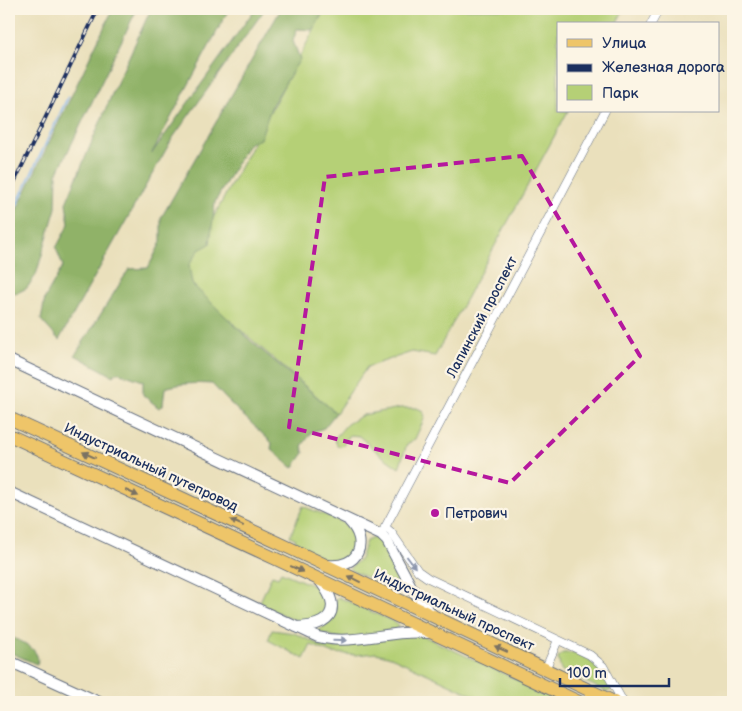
<svg xmlns="http://www.w3.org/2000/svg" width="742" height="711" viewBox="0 0 742 711" font-family="'Balsamiq Sans',sans-serif">
	<style>
		.green { fill: #b5d076; stroke: #68806a }
		.forest { fill: #90b267; stroke: #567062 }
		.lines { fill: none; stroke-linecap: round; stroke-linejoin: round }
		.stream { stroke: #7eb5ed; stroke-width: 2 }
		.minor-casing { stroke: #636d7f; stroke-width: 9 }
		.tertiary-casing { stroke: #636d7f; stroke-width: 12 }
		.primary-casing { stroke: #636d7f; stroke-width: 14 }
		.minor { stroke: #fff; stroke-width: 8 }
		.tertiary { stroke: #fff; stroke-width: 10 }
		.primary { stroke: #eec569; stroke-width: 12 }
		.rail-casing { stroke: #1b2f5e; stroke-width: 4 }
		.rail { stroke: #fcf5e5; stroke-width: 2; stroke-dasharray: 5.5; stroke-linecap: butt }
		.oneway { fill: #7a7263 }
		.oneway2 { fill: #8d97ae }
		.marked { fill: none; stroke: #b5179e; stroke-width: 4; stroke-dasharray: 10 6; stroke-linejoin: round }
		.poi-dot { fill: #b5179e; stroke: #fcf5e5; stroke-width: 2 }
		.labels { text-anchor: middle; dominant-baseline: central; stroke-width: 4.5; stroke-linejoin: round; paint-order: stroke }
		.street-label { font-size: 14px; fill: #1b2f5e; stroke: #fcf5e5 }
		.poi-label { font-size: 14px; fill: #1b2f5e; stroke: #fcf5e5; text-anchor: start }
	</style>
	<rect width="100%" height="100%" fill="#fcf5e5"/>
	<filter id="ink" filterUnits="userSpaceOnUse"><feTurbulence type="fractalNoise" baseFrequency=".02" numOctaves="2"/><feDisplacementMap in="SourceGraphic" scale="10" xChannelSelector="R" yChannelSelector="G"/><feConvolveMatrix kernelMatrix="1 2 1 2 8 2 1 2 1" color-interpolation-filters="sRGB"/></filter>
	<filter id="wash" filterUnits="userSpaceOnUse"><feTurbulence type="fractalNoise" baseFrequency=".0096" numOctaves="4" result="noise"/><feDisplacementMap in="SourceGraphic" scale="20" xChannelSelector="R" yChannelSelector="G"/><feGaussianBlur stdDeviation="1.12" result="paint"/><feColorMatrix in="noise" values="0 0 0 0 0 0 0 0 0 0 0 0 0 0 0 0 0 1.4 0 .05"/><feComposite in="paint" operator="in"/></filter>
	<g filter="url(#wash)">
		<rect width="100%" height="100%" fill="#eae0bc"/>
		<!-- green -->
		<path class="green" d="M 325,9 L 624,9 L 616,24 L 558,24 L 558,111 L 568,111 L 435,356 L 412,352 L 367,367 L 336,413 L 181,278 Z
			M 400,408 L 417,408 L 423,411 L 425,417 L 415,439 L 407,444 L 399,468 L 382,456 L 359,436 L 350,435 L 342,446 L 338,446 L 334,439 L 347,424 L 363,415 Z
			M 303,506 C 315,512 337,518 347,526 C 365,539 350,565 330,561 C 318,558 304,550 293,545 L 296,539 L 290,536 Z
			M 373,538 L 382,541 L 411,594 L 410,597 L 350,570 L 350,568 L 360,559 L 366,541 Z
			M 281,572 L 319,588 L 322,592 L 327,605 L 321,618 L 301,623 L 259,604 L 272,575 L 278,577 Z
			M 338,597 L 397,623 L 398,627 L 396,629 L 343,639 L 317,632 C 333,620 332,618 336,599 Z
			M 272,630 L 294,633 L 320,645 L 335,648 L 407,635 L 421,635 L 565,702 L 488,702 L 391,657 L 376,653 L 356,655 L 332,653 L 311,645 L 304,659 L 268,640 Z
			M 563,653 C 589,652 599,669 612,688 L 610,691 L 607,692 L 561,670 L 558,658 Z"/>
		<!-- forest -->
		<path class="forest" d="M 113,9 L 137,9 L 57,174 L 56,208 L 36,275 L 27,288 L 17,293 L 9,292 L 9,226 Z
			M 151,9 L 229,9 L 152,153 L 255,9 L 265,9 L 172,139 L 59,340 L 41,320 L 45,298 L 63,266 L 56,248 L 69,224 L 66,203 L 115,87 Z
			M 281,9 L 325,9 L 313,30 L 297,29 L 293,41 L 300,59 L 272,105 L 260,139 L 248,144 L 215,202 L 210,244 L 199,250 L 189,265 L 192,284 L 252,342 L 336,413 L 324,428 L 312,432 L 302,446 L 304,453 L 293,468 L 271,449 L 272,443 L 228,401 L 212,384 C 196,383 181,383 165,388 L 163,405 L 159,408 L 143,395 L 143,381 L 117,372 L 113,376 L 75,355 L 129,269 L 148,268 L 161,242 L 161,218 Z
			M 9,636 C 21,642 39,647 38,663 L 36,664 L 9,652 Z"/>
		<g class="lines">
			<!-- stream -->
			<path class="stream" d="M 9,221 L 68,97"/>
		</g>
	</g>
	<g filter="url(#ink)">
		<g class="lines">
			<!-- minor casing -->
			<g class="minor-casing">
				<path id="minor" d="M 651,24 L 659,9
					M 385,527 L 391,532 L 418,571 L 428,578 L 590,655 L 603,666 L 623,702
					M 381,535 L 605,111
					M 545,670 L 558,640"/>
			</g>
			<!-- tertiary casing -->
			<g class="tertiary-casing">
				<path id="tertiary" d="M 9,360 L 381,535 L 387,541 L 412,588 L 422,603 L 432,614
					M 9,492 L 318,637 C 355,646 390,629 428,633
					M 328,565 C 358,568 370,543 349,521
					M 296,627 C 312,627 337,622 331,600 C 329,592 323,586 319,579
					M 9,661 L 99,702"/>
			</g>
			<!-- primary casing -->
			<g class="primary-casing">
				<path id="primary" d="M 9,418 L 281,544 L 614,702
					M 9,435 L 274,558 L 579,702"/>
			</g>
			<!-- minor -->
			<use href="#minor" class="minor"/>
			<!-- tertiary -->
			<use href="#tertiary" class="tertiary"/>
			<!-- primary -->
			<use href="#primary" class="primary"/>
			<!-- rail casing -->
			<g class="rail-casing">
				<path id="rail" d="M 9,193 L 98,9"/>
			</g>
			<!-- rail -->
			<use href="#rail" class="rail"/>
		</g>
		<!-- one-way arrows -->
		<defs><path id="oneway-solid" d="M-6-.8H1V-3.2L6.5 0L1 3.2V.8H-6Z" transform="scale(1.25)"/></defs>
		<g class="oneway">
			<use href="#oneway-solid" transform="translate(89 455) rotate(-155)"/>
			<use href="#oneway-solid" transform="translate(132 493) rotate(25)"/>
			<use href="#oneway-solid" transform="translate(237 523) rotate(-155)"/>
			<use href="#oneway-solid" transform="translate(297 569) rotate(25)"/>
			<use href="#oneway-solid" transform="translate(354 579) rotate(-154)"/>
			<use href="#oneway-solid" transform="translate(501 649) rotate(-155)"/>
		</g>
		<g class="oneway2">
			<use href="#oneway-solid" transform="translate(411 562) rotate(53)"/>
			<use href="#oneway-solid" transform="translate(340 640) rotate(1)"/>
		</g>
	</g>
	<!-- marked area -->
	<path class="marked" d="M 522,156 L 640,356 L 510,483 L 289,427 L 325,177 Z"/>
	<!-- markers -->
	<circle class="poi-dot" cx="435" cy="513" r="5"/>
	<g class="labels">
		<!-- street labels -->
		<g class="street-label">
			<text transform="translate(482 317) rotate(-62)">Лапинский проспект</text>
			<text transform="translate(151 467) rotate(25)">Индустриальный путепровод</text>
			<text transform="translate(454 610) rotate(25)">Индустриальный проспект</text>
		</g>
		<!-- poi labels -->
		<g class="poi-label">
			<text x="445" y="513">Петрович</text>
		</g>
	</g>
	<!-- margin -->
	<rect width="742" height="711" fill="none" stroke="#fcf5e5" stroke-width="30"/>
	<!-- legend -->
	<rect x="557" y="22" width="162" height="90" fill="#fcf5e5" stroke="#a2a6af"/>
	<rect x="567" y="39" width="25" height="8" fill="#eec569" stroke="#a2a6af"/>
	<text x="602" y="48" font-size="15" fill="#1b2f5e">Улица</text>
	<rect x="567" y="64" width="25" height="8" fill="#1b2f5e" stroke="#a2a6af"/>
	<text x="602" y="72" font-size="15" fill="#1b2f5e">Железная дорога</text>
	<rect x="567" y="85" width="25" height="15" fill="#b5d076" stroke="#a2a6af"/>
	<text x="602" y="98" font-size="15" fill="#1b2f5e">Парк</text>
	<!-- scale -->
	<path d="M560 678v8h109v-8" fill="none" stroke="#1b2f5e" stroke-width="2.5"/>
	<text x="567" y="678" font-size="15" fill="#1b2f5e" stroke="#fcf5e5" stroke-width="4" paint-order="stroke">100 m</text>
</svg>
